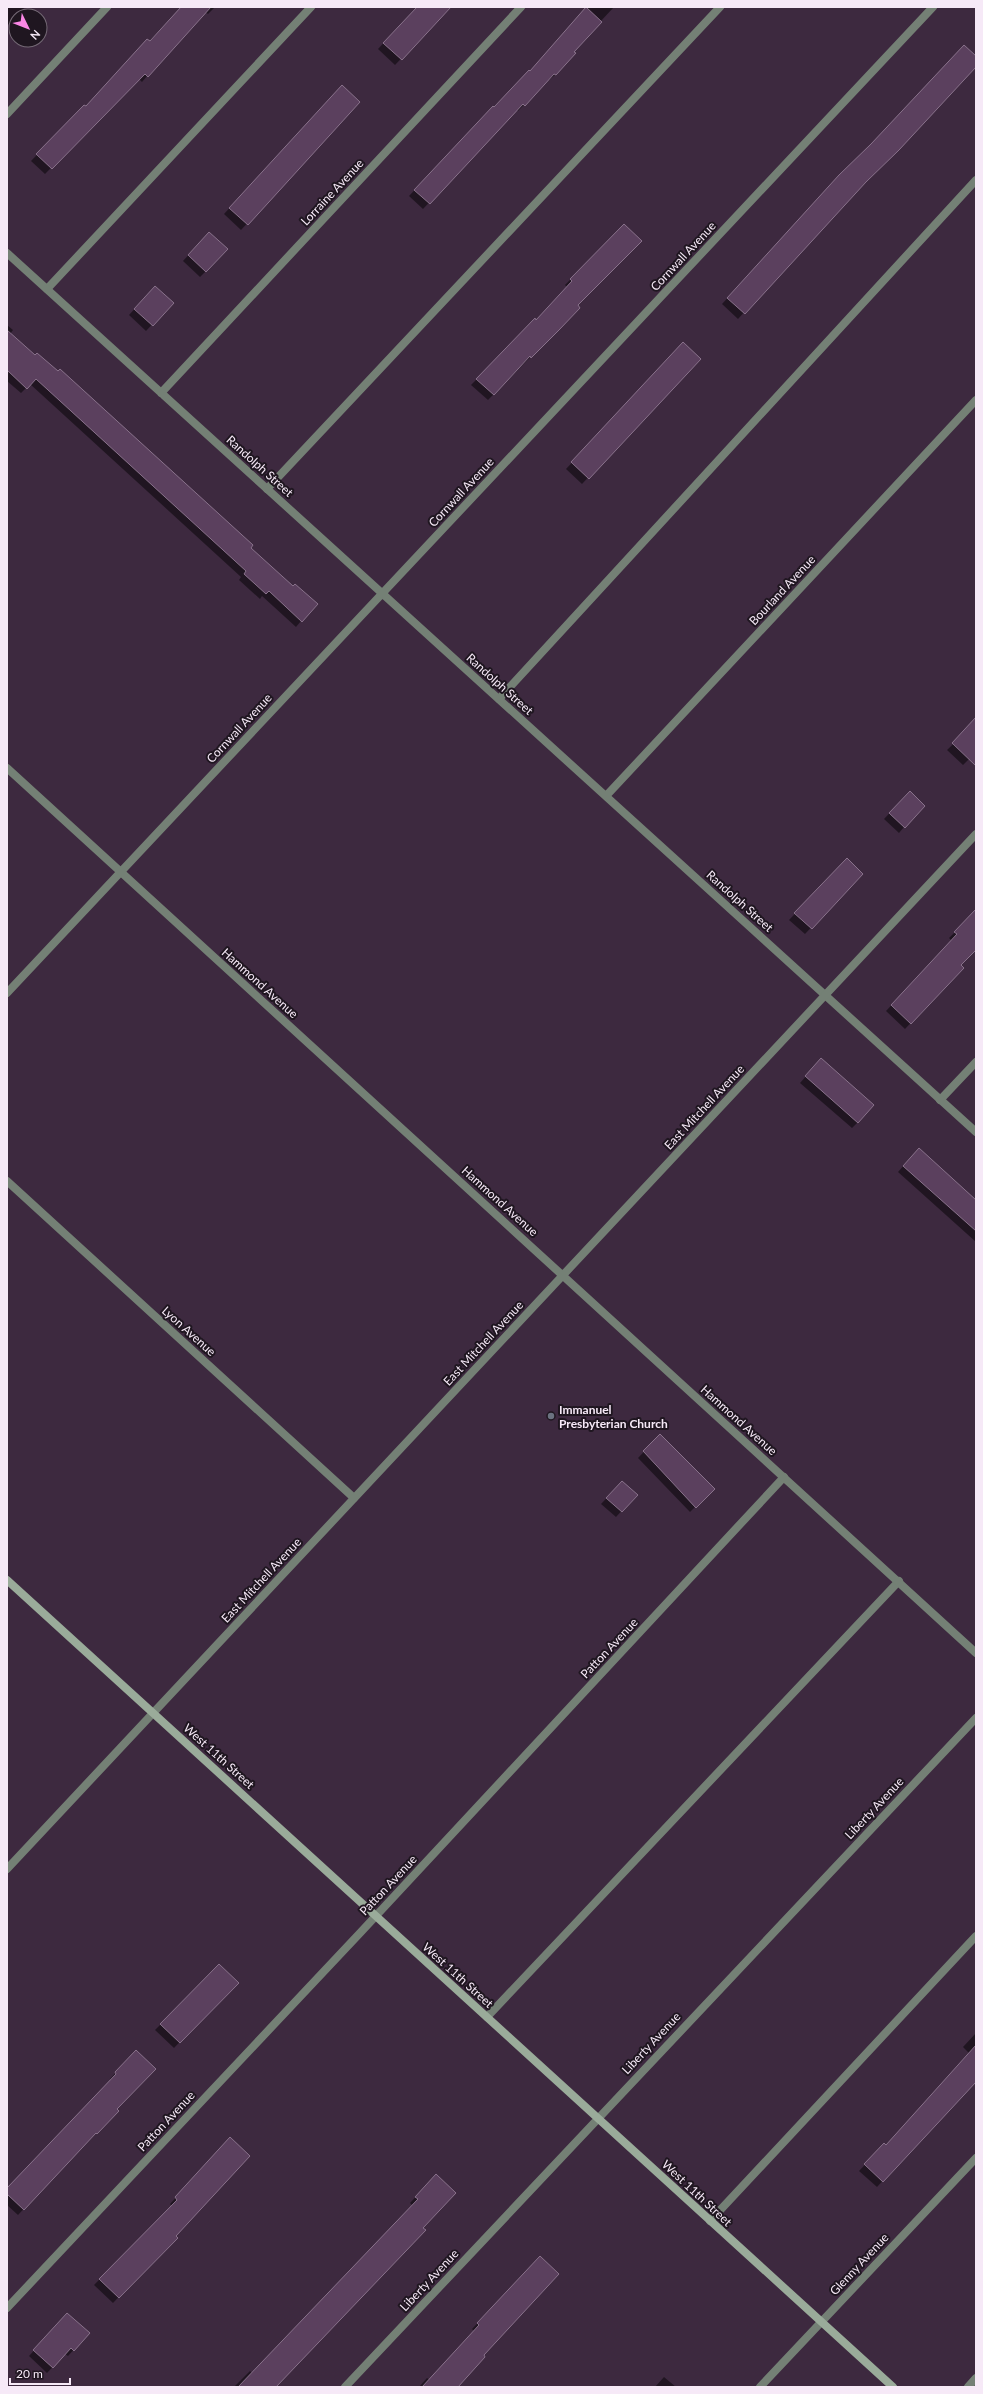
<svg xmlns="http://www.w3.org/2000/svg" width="983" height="2394" viewBox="0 0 983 2394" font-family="Lato,sans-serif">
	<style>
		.shadow { fill: #0007 }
		.building { fill: #5b405e; stroke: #89728b }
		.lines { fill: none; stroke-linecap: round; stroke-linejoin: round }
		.service { stroke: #748075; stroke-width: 8 }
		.minor { stroke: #748075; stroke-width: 8 }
		.tertiary { stroke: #748075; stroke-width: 8 }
		.secondary { stroke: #9aab9a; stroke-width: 8 }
		.worship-dot { fill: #6b7280; stroke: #1f1620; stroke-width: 1.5 }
		.labels { text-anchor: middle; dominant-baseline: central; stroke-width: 4; stroke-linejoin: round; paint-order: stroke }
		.street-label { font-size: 12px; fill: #f6e9f7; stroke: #1f1620 }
		.poi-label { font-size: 12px; font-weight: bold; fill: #f6e9f7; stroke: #1f1620; text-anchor: start }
	</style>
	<rect width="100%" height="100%" fill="#3d293f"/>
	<!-- shadow -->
	<path class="shadow" d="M 7,7 L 25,7 L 7,26 Z
		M 182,7 L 215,7 L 208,14 L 205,12 L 147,76 L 142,82 L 139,79 L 45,174 L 31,161 L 84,106 L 86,107 Z
		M 417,7 L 451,7 L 395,65 L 378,49 Z
		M 587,7 L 614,7 L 572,52 L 574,54 L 555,75 L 549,80 L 548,79 L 518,111 L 517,110 L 423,209 L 409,196 L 487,113 L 530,72 Z
		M 976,57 L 976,66 L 825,224 L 738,319 L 722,304 L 834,182 Z
		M 336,92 L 359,102 L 241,230 L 224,214 Z
		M 624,225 L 577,306 L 579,308 L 488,400 L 471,385 L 535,320 L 536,321 L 567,287 L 565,285 Z
		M 203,239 L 206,271 L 200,277 L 183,261 Z
		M 149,293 L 172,303 L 146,331 L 129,315 Z
		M 7,325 L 13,330 L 10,334 L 301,621 L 296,627 L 262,596 L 260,599 L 239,580 L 241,577 L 30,384 L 21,393 L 7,381 L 9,368 L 7,366 Z
		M 678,349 L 700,359 L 582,484 L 566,469 Z
		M 976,722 L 976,752 L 963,765 L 947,750 Z
		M 904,798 L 904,827 L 899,833 L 884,819 Z
		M 847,860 L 862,874 L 805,934 L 789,920 Z
		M 972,915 L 976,918 L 976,949 L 960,965 L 963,968 L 905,1029 L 886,1011 L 952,941 L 949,938 Z
		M 815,1066 L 858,1122 L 852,1128 L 800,1083 Z
		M 913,1155 L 976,1201 L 976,1242 L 898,1172 Z
		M 660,1435 L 713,1489 L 690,1512 L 638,1458 Z
		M 616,1488 L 636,1495 L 616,1517 L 601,1504 Z
		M 219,1966 L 237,1983 L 174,2048 L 155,2030 Z
		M 976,2033 L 976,2080 L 877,2187 L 859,2171 L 879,2150 L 886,2146 L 969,2053 L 963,2047 Z
		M 136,2051 L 116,2110 L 118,2111 L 90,2138 L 18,2215 L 7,2205 L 7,2190 L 111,2081 L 110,2079 Z
		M 225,2144 L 174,2236 L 176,2238 L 113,2303 L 94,2285 L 172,2206 L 170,2204 Z
		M 436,2175 L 422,2228 L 269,2387 L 234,2387 L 250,2371 L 252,2373 L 413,2206 L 410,2203 Z
		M 540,2258 L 482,2355 L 456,2387 L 419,2387 L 427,2378 L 430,2380 L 474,2331 L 472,2329 Z
		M 62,2320 L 88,2334 L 68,2356 L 65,2354 L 47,2373 L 29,2356 Z
		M 664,2377 L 676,2387 L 655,2387 Z"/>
	<!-- building -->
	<path class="building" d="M 181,7 L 211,7 L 148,77 L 145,74 L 52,169 L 36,154 L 84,105 L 86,106 L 147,39 L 150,41 Z
		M 417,7 L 451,7 L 402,60 L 383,43 Z
		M 586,7 L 602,22 L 574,52 L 576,53 L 556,75 L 554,74 L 525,106 L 523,104 L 430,204 L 414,190 L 493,106 L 494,107 L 529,70 L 530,71 Z
		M 964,45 L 976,56 L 976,67 L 899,150 L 866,182 L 745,314 L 727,298 L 839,175 L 871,144 Z
		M 342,85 L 360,102 L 248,225 L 229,208 Z
		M 624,224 L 642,241 L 578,305 L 580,308 L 559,330 L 531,358 L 530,356 L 494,395 L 476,379 L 535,318 L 536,320 L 572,281 L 570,279 Z
		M 209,232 L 228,249 L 206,272 L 188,255 Z
		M 155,286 L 174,303 L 153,326 L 134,309 Z
		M 7,330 L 35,355 L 37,353 L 58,371 L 60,369 L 253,545 L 251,548 L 293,586 L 295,584 L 318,604 L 302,622 L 269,591 L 266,594 L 244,574 L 246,571 L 36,379 L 27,389 L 7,370 Z
		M 683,342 L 701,359 L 589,479 L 571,462 Z
		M 976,717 L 976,766 L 952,743 Z
		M 910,791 L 925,806 L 905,828 L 889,813 Z
		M 847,858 L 863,874 L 812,929 L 794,913 Z
		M 976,909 L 976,950 L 961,965 L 964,968 L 911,1024 L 891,1005 L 957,934 L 954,932 Z
		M 821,1058 L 874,1105 L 858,1123 L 805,1076 Z
		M 919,1148 L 976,1200 L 976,1231 L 903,1166 Z
		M 660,1434 L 715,1489 L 696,1508 L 643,1451 Z
		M 622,1481 L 638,1495 L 622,1512 L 606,1498 Z
		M 219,1964 L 239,1983 L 180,2043 L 160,2024 Z
		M 976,2045 L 976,2082 L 883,2182 L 864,2164 L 884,2143 L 886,2145 Z
		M 136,2050 L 156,2069 L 117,2109 L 119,2111 L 97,2134 L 96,2133 L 24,2210 L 7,2194 L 7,2188 L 116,2074 L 115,2072 Z
		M 230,2137 L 250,2156 L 176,2236 L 178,2238 L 119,2298 L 99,2279 L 177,2200 L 175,2197 Z
		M 436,2174 L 456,2193 L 423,2228 L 426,2230 L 276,2387 L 238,2387 L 418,2199 L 415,2197 Z
		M 540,2256 L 559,2274 L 484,2355 L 485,2357 L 458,2387 L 422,2387 L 479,2325 L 477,2323 Z
		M 67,2313 L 90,2333 L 74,2351 L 71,2348 L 53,2368 L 33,2350 Z"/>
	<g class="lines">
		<!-- service -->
		<path class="service" d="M 47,289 L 311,7
			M 267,489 L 720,7
			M 499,699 L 976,180
			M 940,1100 L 976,1062
			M 487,2017 L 899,1581
			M 710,2221 L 976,1936
			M 968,2387 L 976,2378"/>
		<!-- minor -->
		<path class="minor" d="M 7,114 L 107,7
			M 7,253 L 976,1132
			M 161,393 L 521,7
			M 606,796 L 976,400
			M 7,993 L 933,7
			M 7,1181 L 354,1498
			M 7,2308 L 360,1933 L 784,1477
			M 345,2387 L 976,1718
			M 760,2387 L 976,2158"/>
		<!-- tertiary -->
		<path class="tertiary" d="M 7,768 L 976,1653
			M 7,1869 L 976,834"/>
		<!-- secondary -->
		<path class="secondary" d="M 7,1580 L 893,2387"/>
	</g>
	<!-- markers -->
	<circle class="worship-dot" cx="551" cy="1416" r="4"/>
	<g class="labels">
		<!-- street labels -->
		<g class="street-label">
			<text transform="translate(332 192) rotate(-47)">Lorraine Avenue</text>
			<text transform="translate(683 256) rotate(-47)">Cornwall Avenue</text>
			<text transform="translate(260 466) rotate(42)">Randolph Street</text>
			<text transform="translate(461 492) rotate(-47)">Cornwall Avenue</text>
			<text transform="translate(782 590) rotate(-47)">Bourland Avenue</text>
			<text transform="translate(500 684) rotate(42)">Randolph Street</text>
			<text transform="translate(239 728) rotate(-47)">Cornwall Avenue</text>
			<text transform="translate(740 901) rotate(42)">Randolph Street</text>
			<text transform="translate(260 983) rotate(42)">Hammond Avenue</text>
			<text transform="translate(704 1107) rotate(-47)">East Mitchell Avenue</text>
			<text transform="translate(500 1201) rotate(42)">Hammond Avenue</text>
			<text transform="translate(189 1331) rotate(42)">Lyon Avenue</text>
			<text transform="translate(483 1343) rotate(-47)">East Mitchell Avenue</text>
			<text transform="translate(739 1420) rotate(42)">Hammond Avenue</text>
			<text transform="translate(261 1580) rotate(-47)">East Mitchell Avenue</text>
			<text transform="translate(609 1648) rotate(-47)">Patton Avenue</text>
			<text transform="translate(219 1756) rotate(42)">West 11th Street</text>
			<text transform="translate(874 1808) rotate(-47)">Liberty Avenue</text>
			<text transform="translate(388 1885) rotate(-47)">Patton Avenue</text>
			<text transform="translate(458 1975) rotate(42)">West 11th Street</text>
			<text transform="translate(651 2043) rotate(-47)">Liberty Avenue</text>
			<text transform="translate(166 2121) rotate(-47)">Patton Avenue</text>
			<text transform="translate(697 2193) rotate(43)">West 11th Street</text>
			<text transform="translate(859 2264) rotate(-47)">Glenny Avenue</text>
			<text transform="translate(429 2280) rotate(-47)">Liberty Avenue</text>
		</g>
		<!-- poi labels -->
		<g class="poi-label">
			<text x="559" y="1409">Immanuel<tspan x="559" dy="14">Presbyterian Church</tspan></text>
		</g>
	</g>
	<!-- border -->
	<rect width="983" height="2394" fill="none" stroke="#f6e9f7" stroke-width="16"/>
	<!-- north arrow -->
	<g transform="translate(28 28) rotate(133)"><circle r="19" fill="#1f1620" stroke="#756a76"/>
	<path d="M0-3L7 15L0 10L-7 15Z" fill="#fb87e6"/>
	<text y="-6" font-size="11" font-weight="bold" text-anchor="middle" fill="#f6e9f7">N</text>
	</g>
	<!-- scale -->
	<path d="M10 2378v6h60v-6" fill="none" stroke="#f6e9f7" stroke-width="2"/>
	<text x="16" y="2378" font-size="12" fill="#f6e9f7" stroke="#1f1620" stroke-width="3" paint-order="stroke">20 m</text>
</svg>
